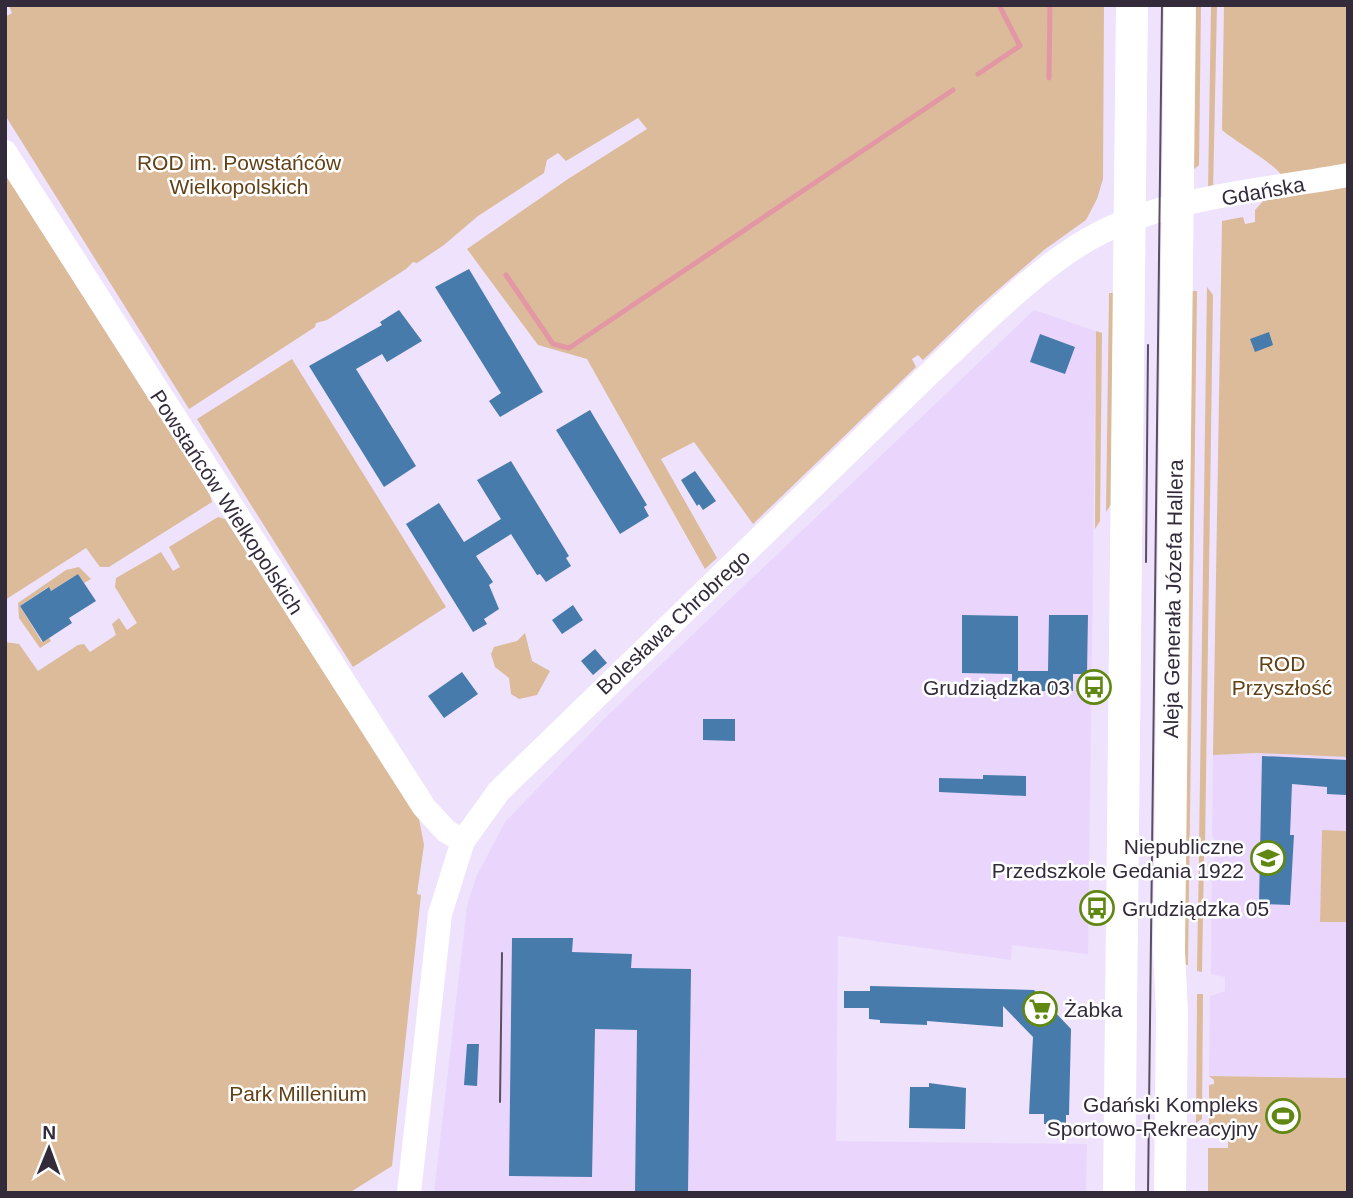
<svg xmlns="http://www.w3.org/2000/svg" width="1353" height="1198" viewBox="0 0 1353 1198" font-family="Arial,sans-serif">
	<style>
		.built { fill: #ead6fd }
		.green { fill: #dbbb9a }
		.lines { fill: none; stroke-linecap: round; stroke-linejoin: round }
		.stream { stroke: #e397a4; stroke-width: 5 }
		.building { fill: #477bab }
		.minor { stroke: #fff; stroke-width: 24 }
		.major { stroke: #fff; stroke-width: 32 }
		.tram { stroke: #594f61; stroke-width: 2 }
		.labels { text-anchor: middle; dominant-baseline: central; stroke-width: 5; stroke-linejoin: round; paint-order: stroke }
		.park-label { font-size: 21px; fill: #634117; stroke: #fff }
		.street-label { font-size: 21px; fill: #332a3a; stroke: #fff }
		.poi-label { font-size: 21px; fill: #332a3a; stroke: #fff; text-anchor: end }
	</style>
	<rect width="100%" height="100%" fill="#efe2fc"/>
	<!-- built -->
	<path class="built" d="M 1034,310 L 1096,331 L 1088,954 L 1012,945 L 1011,960 L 838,936 L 836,1141 L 1087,1144 L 1086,1193 L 434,1193 L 467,906 L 476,877 L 505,822 L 605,718 Z
		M 1257,753 L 1348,757 L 1348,831 L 1323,830 L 1320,921 L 1348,922 L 1348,1078 L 1209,1076 L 1210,996 L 1225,991 L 1225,977 L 1211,974 L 1212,863 L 1219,850 L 1212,835 L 1213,755 Z"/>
	<!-- green -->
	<path class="green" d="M 5,5 L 1104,5 L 1103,179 L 1097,199 L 1086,220 L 1044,250 L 977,308 L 923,360 L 918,355 L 912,359 L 916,367 L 753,524 L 694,442 L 661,459 L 717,558 L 705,569 L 587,359 L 538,345 L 467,249 L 568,179 L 647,129 L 638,118 L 566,161 L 558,153 L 547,160 L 544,173 L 478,216 L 444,245 L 417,263 L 413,262 L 406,269 L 327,320 L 316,323 L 315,327 L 189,409 L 5,115 L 5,17 L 12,13 L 9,6 L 5,8 Z
		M 1189,5 L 1201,5 L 1199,165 L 1193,170 Z
		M 1211,5 L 1217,5 L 1213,192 L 1208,192 Z
		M 1224,5 L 1348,5 L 1348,167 L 1285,179 C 1271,160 1241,146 1222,130 Z
		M 5,174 L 210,495 L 212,502 L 109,567 L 100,567 L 86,548 L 5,600 Z
		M 1348,184 L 1348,757 L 1257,753 L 1213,755 L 1222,221 L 1243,217 L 1245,224 L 1255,222 L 1255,210 L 1265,199 Z
		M 1207,287 L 1213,295 L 1205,848 L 1199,849 Z
		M 1191,291 L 1197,291 L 1188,965 L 1184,965 Z
		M 1109,293 L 1120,293 L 1116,497 L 1106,512 Z
		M 1096,331 L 1102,333 L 1100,521 L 1095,529 Z
		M 292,359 L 446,607 L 353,667 L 197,419 Z
		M 218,517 L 225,519 L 419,819 L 424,845 L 417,894 L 421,895 L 392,1166 L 349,1193 L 5,1193 L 5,642 L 19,644 L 38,671 L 78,645 L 84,644 L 90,652 L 116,635 L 112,624 L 119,618 L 127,630 L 137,623 L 115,587 L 116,578 L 161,552 L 173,571 L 180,567 L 169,547 Z
		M 79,567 L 91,579 L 84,583 L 78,574 L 51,591 L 48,587 L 20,606 L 42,642 L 49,638 L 51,641 L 40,648 L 19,618 L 18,603 L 66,570 Z
		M 525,633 L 532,661 L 550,671 L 537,695 L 519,699 L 511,694 L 509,678 L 495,667 L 491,654 L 494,647 L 517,641 Z
		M 1322,830 L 1348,831 L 1348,922 L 1320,922 Z
		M 1199,855 L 1204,856 L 1202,972 L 1197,971 Z
		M 1197,994 L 1203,994 L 1202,1119 L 1196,1123 Z
		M 1209,1076 L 1348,1078 L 1348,1193 L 1208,1193 L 1208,1148 L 1228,1148 L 1228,1136 L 1209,1135 L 1209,1085 L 1214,1084 L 1214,1080 Z"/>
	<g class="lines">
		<!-- stream -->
		<path class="stream" d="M 978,74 L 1020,46 L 999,5
			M 1049,78 L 1050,5
			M 506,275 L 553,344 L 569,348 L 953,90"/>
	</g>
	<!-- building -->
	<path class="building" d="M 469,269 L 543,392 L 500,417 L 489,401 L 501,393 L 435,287 Z
		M 399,310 L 422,341 L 387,362 L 382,354 L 356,369 L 416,466 L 384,487 L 309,366 L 382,325 L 380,322 Z
		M 1269,332 L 1273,345 L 1255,352 L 1250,339 Z
		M 1040,334 L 1075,347 L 1065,374 L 1030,362 Z
		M 590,410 L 647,505 L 644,507 L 649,516 L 620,534 L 556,430 Z
		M 511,461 L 569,556 L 566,558 L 571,566 L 546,582 L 540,574 L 537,575 L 511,534 L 476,556 L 493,582 L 489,585 L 499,609 L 484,619 L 487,624 L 473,632 L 406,524 L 439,503 L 464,542 L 501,519 L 477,480 Z
		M 695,471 L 716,501 L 703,510 L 699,504 L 697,506 L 681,480 Z
		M 78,574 L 96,601 L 69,618 L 72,623 L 43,642 L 20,606 L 49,587 L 51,591 Z
		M 573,605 L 583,620 L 562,634 L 552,620 Z
		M 962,615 L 1018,616 L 1018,671 L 1048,671 L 1049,615 L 1088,615 L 1087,674 L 1073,674 L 1073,691 L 1012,691 L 1012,674 L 962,673 Z
		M 595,649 L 607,663 L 593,675 L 581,661 Z
		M 462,672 L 478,694 L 444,718 L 428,696 Z
		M 703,719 L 735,719 L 735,741 L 703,740 Z
		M 1262,756 L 1348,760 L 1346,795 L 1327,794 L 1327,787 L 1292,784 L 1290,835 L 1294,835 L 1290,905 L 1259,904 Z
		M 983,775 L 1026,776 L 1026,796 L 939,792 L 939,778 L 983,779 Z
		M 512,938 L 573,938 L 572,952 L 632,954 L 631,968 L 691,969 L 688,1193 L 635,1193 L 637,1030 L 595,1029 L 592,1177 L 509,1176 Z
		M 870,986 L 1034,990 L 1071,1029 L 1069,1115 L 1066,1115 L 1066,1124 L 1044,1124 L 1044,1114 L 1029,1114 L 1033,1037 L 1003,1006 L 1003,1027 L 927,1021 L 927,1025 L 880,1023 L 880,1020 L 869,1019 L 869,1008 L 844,1008 L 844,991 L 870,991 Z
		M 467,1044 L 479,1044 L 477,1086 L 464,1085 Z
		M 929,1083 L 966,1088 L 965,1129 L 909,1128 L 910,1087 L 929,1087 Z"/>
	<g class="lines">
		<!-- minor -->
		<path class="minor" d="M 5,152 L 424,807 L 446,831 L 463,841
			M 409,1193 L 440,914 L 463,841 L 499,791 L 929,374 C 976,330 1043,261 1100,233 C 1173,196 1268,190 1348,175"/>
		<!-- major -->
		<path class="major" d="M 1119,1193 L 1132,5
			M 1170,1193 L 1172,1013 L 1169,950 L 1180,5"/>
		<!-- tram -->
		<path class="tram" d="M 1146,562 L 1148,345
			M 500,1102 L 502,953
			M 1148,1193 L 1162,5"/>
	</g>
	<!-- icons -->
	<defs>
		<g id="bus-ring" transform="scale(1.75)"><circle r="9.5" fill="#fff" stroke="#5f8712" stroke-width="1.5"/><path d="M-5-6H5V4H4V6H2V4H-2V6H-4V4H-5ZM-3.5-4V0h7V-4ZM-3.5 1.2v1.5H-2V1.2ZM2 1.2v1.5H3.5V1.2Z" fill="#5f8712"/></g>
		<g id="school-ring" transform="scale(1.75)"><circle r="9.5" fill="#fff" stroke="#5f8712" stroke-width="1.5"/><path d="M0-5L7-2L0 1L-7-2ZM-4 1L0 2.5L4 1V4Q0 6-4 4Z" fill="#5f8712"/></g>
		<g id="supermarket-ring" transform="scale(1.75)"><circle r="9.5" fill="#fff" stroke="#5f8712" stroke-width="1.5"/><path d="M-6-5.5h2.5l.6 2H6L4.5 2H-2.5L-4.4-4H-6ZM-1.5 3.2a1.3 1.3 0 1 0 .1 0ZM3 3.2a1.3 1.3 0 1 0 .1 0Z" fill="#5f8712"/></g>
		<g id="stadium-ring" transform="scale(1.75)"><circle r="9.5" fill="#fff" stroke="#5f8712" stroke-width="1.5"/><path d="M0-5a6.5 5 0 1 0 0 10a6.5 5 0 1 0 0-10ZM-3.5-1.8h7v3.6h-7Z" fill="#5f8712"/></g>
	</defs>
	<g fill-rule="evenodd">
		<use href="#bus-ring" x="1094" y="687"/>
		<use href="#school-ring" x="1268" y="858"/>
		<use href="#bus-ring" x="1097" y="908"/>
		<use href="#supermarket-ring" x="1040" y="1009"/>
		<use href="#stadium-ring" x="1283" y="1116"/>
	</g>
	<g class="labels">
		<!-- park labels -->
		<g class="park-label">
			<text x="239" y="162">ROD im. Powstańców<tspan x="239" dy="24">Wielkopolskich</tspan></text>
			<text x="1282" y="663">ROD<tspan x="1282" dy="24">Przyszłość</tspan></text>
			<text x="298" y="1093">Park Millenium</text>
		</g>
		<!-- street labels -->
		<g class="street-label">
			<text transform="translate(1263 191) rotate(-10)">Gdańska</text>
			<text transform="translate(227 502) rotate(57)">Powstańców Wielkopolskich</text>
			<text transform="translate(1173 599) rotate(-89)">Aleja Generała Józefa Hallera</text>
			<text transform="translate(673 622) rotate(-43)">Bolesława Chrobrego</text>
		</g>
		<!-- poi labels -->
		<g class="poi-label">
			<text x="1070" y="687">Grudziądzka 03</text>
			<text x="1244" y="846">Niepubliczne<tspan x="1244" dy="24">Przedszkole Gedania 1922</tspan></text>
			<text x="1122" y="908" text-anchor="start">Grudziądzka 05</text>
			<text x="1064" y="1009" text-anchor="start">Żabka</text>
			<text x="1258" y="1104">Gdański Kompleks<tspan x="1258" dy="24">Sportowo-Rekreacyjny</tspan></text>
		</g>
	</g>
	<!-- border -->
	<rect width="1353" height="1198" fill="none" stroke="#332a3a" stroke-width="14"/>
	<!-- north arrow -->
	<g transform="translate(49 1149) rotate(1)" stroke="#ffffff" stroke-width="5" paint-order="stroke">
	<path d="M0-5L12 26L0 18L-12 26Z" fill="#332a3a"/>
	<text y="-10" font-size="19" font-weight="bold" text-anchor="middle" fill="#332a3a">N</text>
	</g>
</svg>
